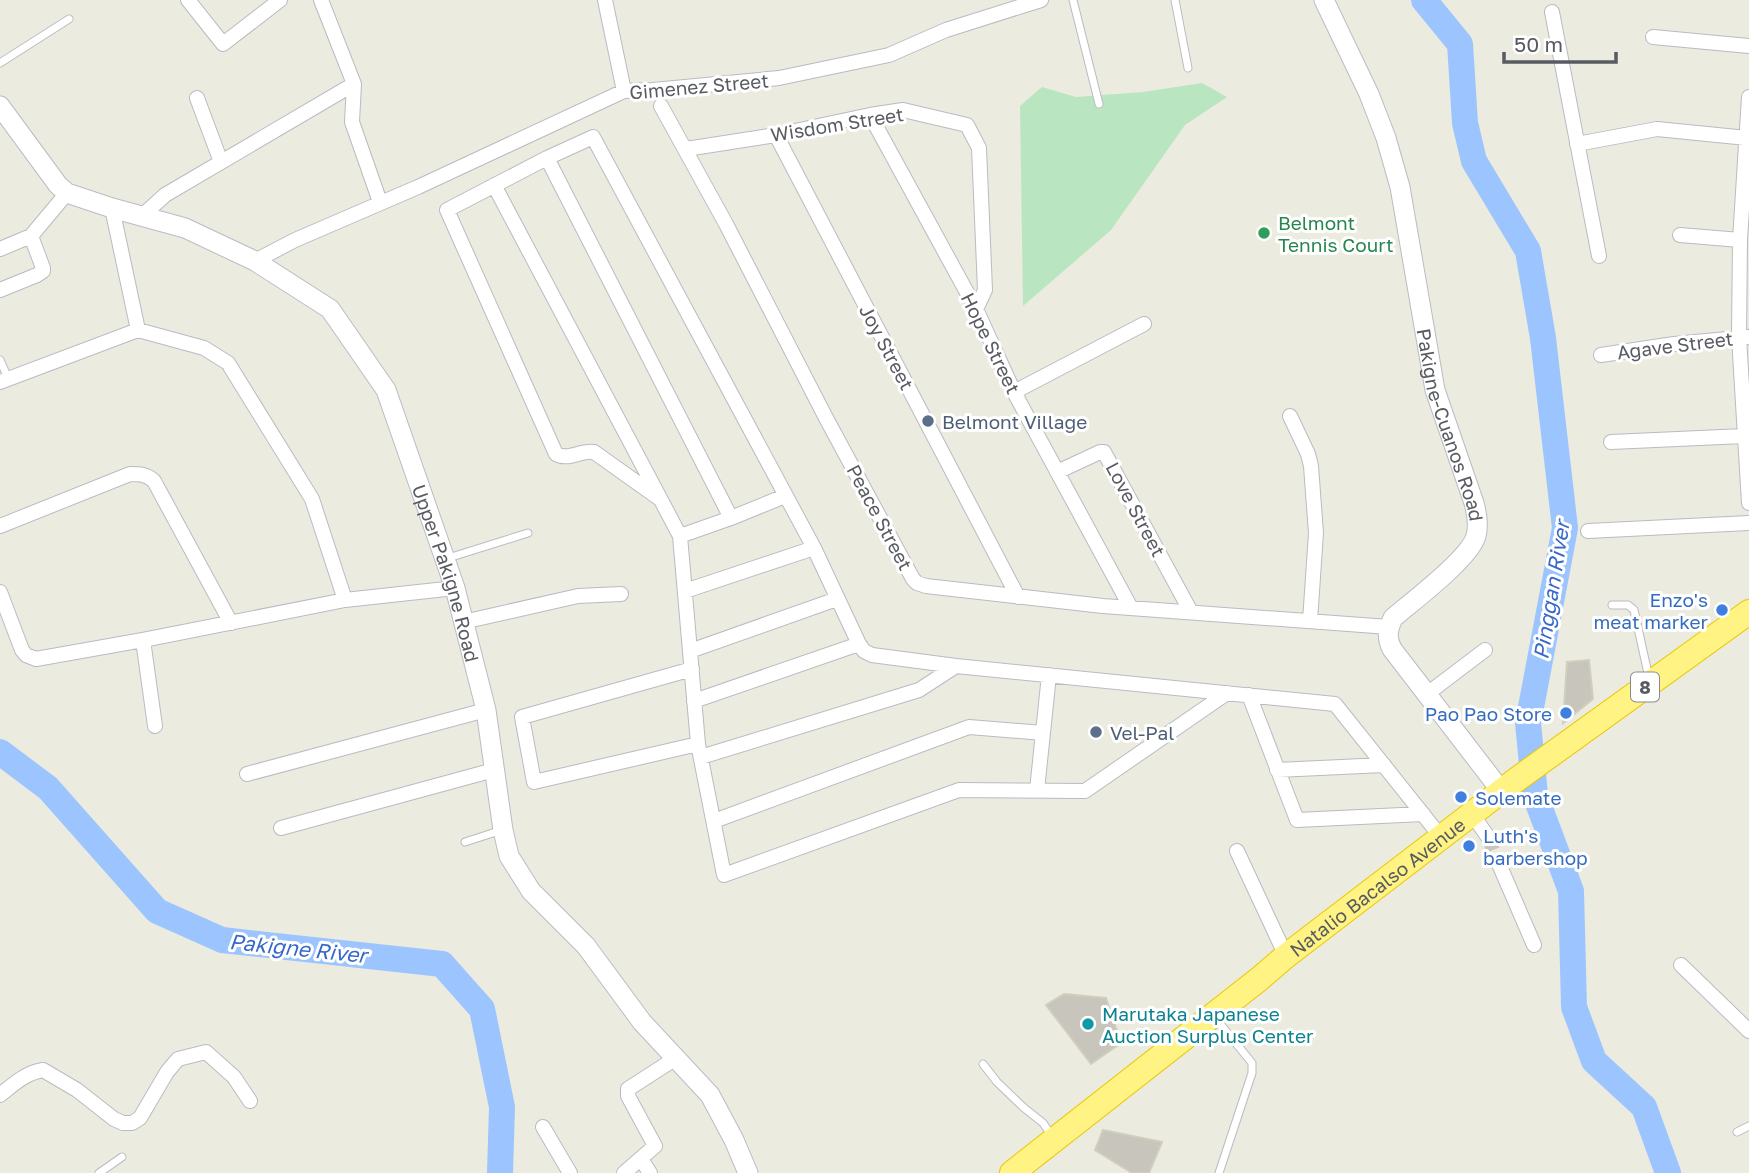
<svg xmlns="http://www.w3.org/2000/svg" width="1749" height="1173" viewBox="0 0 1749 1173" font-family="'Golos Text',sans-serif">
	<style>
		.green { fill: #b9e6c0 }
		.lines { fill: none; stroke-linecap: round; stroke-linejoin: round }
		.river { stroke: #9cc5ff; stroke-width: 26 }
		.building { fill: #c7c5bc; stroke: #d1cebd; stroke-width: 2 }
		.street-tunnel { stroke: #c7c7c0; stroke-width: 14; stroke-dasharray: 14 7; stroke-linecap: butt }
		.lane-casing { stroke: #babbc2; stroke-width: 9 }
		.street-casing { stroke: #babbc2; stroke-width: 16 }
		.secondary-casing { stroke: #babcc4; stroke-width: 21 }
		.highway-casing { stroke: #ebc600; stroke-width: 26 }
		.lane { stroke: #fff; stroke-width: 7 }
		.street { stroke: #fff; stroke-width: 14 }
		.secondary { stroke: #fff; stroke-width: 19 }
		.highway { stroke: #fff383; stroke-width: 24 }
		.leisure-dot { fill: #2e9e5b; stroke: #fff; stroke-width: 2.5 }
		.service-dot { fill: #5c6f8a; stroke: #fff; stroke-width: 2.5 }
		.shop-dot { fill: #3f7fe0; stroke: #fff; stroke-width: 2.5 }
		.culture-dot { fill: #0f9aa8; stroke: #fff; stroke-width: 2.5 }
		.labels { text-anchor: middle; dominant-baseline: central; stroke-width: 6; stroke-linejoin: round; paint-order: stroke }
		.shield { fill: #fff; stroke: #8a8c90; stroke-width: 2 }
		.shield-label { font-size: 18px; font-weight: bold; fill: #585b61 }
		.street-label { font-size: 19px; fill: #585b61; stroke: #fff }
		.leisure-label { font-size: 19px; fill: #27864d; stroke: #fff; text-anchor: start }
		.service-label { font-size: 19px; fill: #4e5e75; stroke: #fff; text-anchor: start }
		.shop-label { font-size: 19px; fill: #366cbe; stroke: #fff; text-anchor: end }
		.culture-label { font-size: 19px; fill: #0d838f; stroke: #fff; text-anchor: start }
		.water-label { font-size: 21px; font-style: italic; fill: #3868c9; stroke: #fff }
	</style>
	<rect width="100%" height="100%" fill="#ecebdf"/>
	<!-- green -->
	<path class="green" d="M 1202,83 L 1227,97 L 1185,125 L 1111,230 L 1023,306 L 1020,106 L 1042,87 L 1076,97 L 1143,92 Z"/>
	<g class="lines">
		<!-- river -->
		<path class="river" d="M 1424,0 L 1460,44 L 1465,123 L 1474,161 L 1528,251 L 1543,338 L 1565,528 L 1528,723 L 1535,795 L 1571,891 L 1574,1007 L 1594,1061 L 1644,1107 L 1668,1173
			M 0,752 L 48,788 L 157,911 L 222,940 L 442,964 L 482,1009 L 502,1107 L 500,1173"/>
	</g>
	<!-- building -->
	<path class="building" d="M 1589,660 L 1593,699 L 1563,723 L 1567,662 Z
		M 1064,994 L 1106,998 L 1121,1043 L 1091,1064 L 1046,1005 Z
		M 1103,1130 L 1162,1142 L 1149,1173 L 1132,1173 L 1095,1150 Z"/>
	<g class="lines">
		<!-- street-tunnel -->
		<path class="street-tunnel" d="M 1488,837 L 1499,864"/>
		<!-- lane casing -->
		<g class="lane-casing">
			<path id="lane" d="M 1073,0 L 1099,104
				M 1175,0 L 1188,68
				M 0,63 L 69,19
				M 0,360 L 8,378
				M 445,559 L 528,533
				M 1612,605 L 1628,605 L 1634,610 L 1649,678
				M 465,842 L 502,830
				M 1217,1020 L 1252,1063 L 1252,1073 L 1219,1173
				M 983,1064 L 997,1082 L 1023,1107 L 1043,1123 L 1052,1136
				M 1737,1132 L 1749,1126
				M 99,1173 L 122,1157"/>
		</g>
		<!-- street casing -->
		<g class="street-casing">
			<path id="street" d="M 188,0 L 223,44 L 280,0
				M 321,0 L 354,84 L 352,122 L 380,202
				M 605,0 L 624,91
				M 1552,12 L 1599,256
				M 1653,37 L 1749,46
				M 1749,97 L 1740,240 L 1739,337 L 1749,503
				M 197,98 L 221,162
				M 661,106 L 726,224 L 826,418 L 913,579 L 917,583 L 926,586 L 1103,606 L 1389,627
				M 870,115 L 976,309 L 1014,392 L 1131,608
				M 776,135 L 1018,597
				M 1577,144 L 1657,129 L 1747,138
				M 686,149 L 776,135 L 870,115 L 903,110 L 967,125 L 979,148 L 985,290 L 976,309
				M 547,158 L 731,518
				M 494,185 L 680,536 L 698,744 L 724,875 L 959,790 L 1085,791 L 1227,693
				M 112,208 L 138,330
				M 142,216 L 165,195 L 354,84
				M 1680,235 L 1740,240
				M 0,249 L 31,236 L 67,193
				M 255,261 L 295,240 L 418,187 L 624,91 L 653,90 L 779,78 L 889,55 L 946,30 L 1041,0
				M 0,290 L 37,275 L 43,271 L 43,268 L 31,236
				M 1601,355 L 1674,344 L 1749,337
				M 0,382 L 138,330 L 204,348 L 228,363 L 312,499 L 345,600
				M 1014,392 L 1144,324
				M 1290,416 L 1308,454 L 1311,466 L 1316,533 L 1310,621
				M 1611,442 L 1744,436
				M 1057,472 L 1100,452 L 1104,452 L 1191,612
				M 660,499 L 594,452 C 580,450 568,461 556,454 L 447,210 L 547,158 L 593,137 L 814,548 L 859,644 L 864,651 L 872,655 L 956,666 L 1335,704 L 1441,837
				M 0,526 L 130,474 C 140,474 146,474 154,481 L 231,623
				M 1588,531 L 1749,523
				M 680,536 L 731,518 L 785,496
				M 685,591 L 814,548
				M 0,592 L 22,650 L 26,655 L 36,659 L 143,640 L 345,600 L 455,588
				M 463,622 L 578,596 L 621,594
				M 143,640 L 155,726
				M 690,651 L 837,599
				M 692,669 L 522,717 L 534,782 L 698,744
				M 1427,694 L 1485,650
				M 1249,695 L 1297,820 L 1423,814
				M 694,701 L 859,644
				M 701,757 L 919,690 L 956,666
				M 1277,770 L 1384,765
				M 247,774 L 486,710
				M 1037,790 L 1049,675
				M 1472,814 L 1488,837
				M 714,821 L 969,727 L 1043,733
				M 281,828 L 494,770
				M 1237,851 L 1286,956
				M 1499,864 L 1534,945
				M 1681,965 L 1749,1031
				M 0,1095 C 14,1084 25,1073 43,1070 L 77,1090 L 114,1119 L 123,1123 L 132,1123 L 140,1118 L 167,1072 L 178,1059 L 206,1052 L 234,1077 L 250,1101
				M 543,1127 L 570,1173
				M 641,1159 L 650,1173
				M 624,1173 L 655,1146 L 628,1096 L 628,1089 L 676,1058"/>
		</g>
		<!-- secondary casing -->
		<g class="secondary-casing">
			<g id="secondary">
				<path id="s1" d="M 1324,0 L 1369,94 L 1386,138 L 1400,187 L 1435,390 L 1474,503 C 1477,514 1479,525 1476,536 C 1470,558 1413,601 1393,618 C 1388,629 1386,637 1392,649 L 1502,792"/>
				<path id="s2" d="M 0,106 L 58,185 L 67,193 L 112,208 L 185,228 L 255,261 L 330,309 L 386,390 L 455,588 L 486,710 L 503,830 L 509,856 L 531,891 L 586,946 L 642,1022 L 710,1095 L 734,1140 L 748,1173"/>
			</g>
		</g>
		<!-- highway casing -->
		<g class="highway-casing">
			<g id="highway">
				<path id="s3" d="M 1012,1173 L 1258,980 L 1286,956 L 1516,780 L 1749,612"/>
			</g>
		</g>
		<!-- lane -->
		<use href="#lane" class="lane"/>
		<!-- street -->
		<use href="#street" class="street"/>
		<!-- secondary -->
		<use href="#secondary" class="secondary"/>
		<!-- highway -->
		<use href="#highway" class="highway"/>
	</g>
	<!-- markers -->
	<circle class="leisure-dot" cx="1264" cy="233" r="7"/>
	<g class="service-dot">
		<circle cx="928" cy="421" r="7"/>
		<circle cx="1096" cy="732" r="7"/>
	</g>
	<g class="shop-dot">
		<circle cx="1722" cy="610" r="7"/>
		<circle cx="1566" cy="713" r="7"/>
		<circle cx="1461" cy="797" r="7"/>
		<circle cx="1469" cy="846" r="7"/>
	</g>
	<circle class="culture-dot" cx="1088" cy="1024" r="7"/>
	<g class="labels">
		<!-- shield labels -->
		<rect class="shield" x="1631" y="672.5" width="28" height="29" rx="5"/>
		<g class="shield-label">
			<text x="1645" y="687">8</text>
		</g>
		<!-- street labels -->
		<g class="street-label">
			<text transform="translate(699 86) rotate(-5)">Gimenez Street</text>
			<text transform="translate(837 124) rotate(-9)">Wisdom Street</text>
			<text transform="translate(991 343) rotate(64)">Hope Street</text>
			<text transform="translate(1675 345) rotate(-7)">Agave Street</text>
			<text transform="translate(887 347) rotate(62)">Joy Street</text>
			<text stroke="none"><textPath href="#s1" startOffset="446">Pakigne-Cuanos Road</textPath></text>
			<text transform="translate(1136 509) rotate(62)">Love Street</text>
			<text transform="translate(880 517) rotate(62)">Peace Street</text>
			<text stroke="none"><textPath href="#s2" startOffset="691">Upper Pakigne Road</textPath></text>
			<text stroke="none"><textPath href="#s3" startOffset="464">Natalio Bacalso Avenue</textPath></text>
		</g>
		<!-- leisure labels -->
		<g class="leisure-label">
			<text x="1278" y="222">Belmont<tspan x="1278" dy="22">Tennis Court</tspan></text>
		</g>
		<!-- service labels -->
		<g class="service-label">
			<text x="942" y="421">Belmont Village</text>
			<text x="1110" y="732">Vel-Pal</text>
		</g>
		<!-- shop labels -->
		<g class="shop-label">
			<text x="1708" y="599">Enzo's<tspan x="1708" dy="22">meat marker</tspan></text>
			<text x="1552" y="713">Pao Pao Store</text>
			<text x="1475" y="797" text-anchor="start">Solemate</text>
			<text x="1483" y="835" text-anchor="start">Luth's<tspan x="1483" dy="22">barbershop</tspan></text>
		</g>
		<!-- culture labels -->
		<g class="culture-label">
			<text x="1102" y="1013">Marutaka Japanese<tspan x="1102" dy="22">Auction Surplus Center</tspan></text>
		</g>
		<!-- water labels -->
		<g class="water-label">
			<text transform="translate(1551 590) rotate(-81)">Pinggan River</text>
			<text transform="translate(298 948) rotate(6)">Pakigne River</text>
		</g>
	</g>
	<!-- scale -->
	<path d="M1504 52v10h112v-10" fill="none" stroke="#585b61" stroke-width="3.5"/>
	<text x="1514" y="52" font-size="21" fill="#585b61" stroke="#ffffff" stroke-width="5" paint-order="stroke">50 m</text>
</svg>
